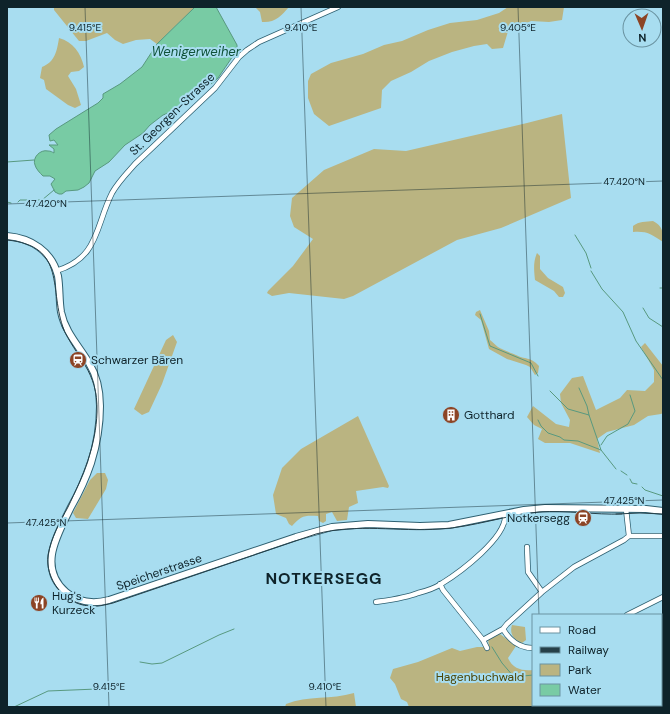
<svg xmlns="http://www.w3.org/2000/svg" width="670" height="714" viewBox="0 0 670 714" font-family="'DM Sans',sans-serif">
	<style>
		.green { fill: #bab481 }
		.water { fill: #78cba4; stroke: #58997f }
		.lines { fill: none; stroke-linecap: round; stroke-linejoin: round }
		.stream { stroke: #58997f; stroke-width: 1 }
		.minor-casing { stroke: #2e6071; stroke-width: 6 }
		.major-casing { stroke: #2e6071; stroke-width: 8 }
		.minor { stroke: #fff; stroke-width: 4.5 }
		.major { stroke: #fff; stroke-width: 6 }
		.rail { stroke: #264049; stroke-width: 1 }
		.ticks { fill: none; stroke: #0e232a; stroke-width: 1; stroke-opacity: 0.45 }
		.labels { text-anchor: middle; dominant-baseline: central; stroke-width: 4; stroke-linejoin: round; paint-order: stroke }
		.street-label { font-size: 12px; fill: #0e232a; stroke: #a8ddf0 }
		.poi-label { font-size: 12px; fill: #0e232a; stroke: #a8ddf0; text-anchor: start }
		.park-label { font-size: 12px; fill: #4d4607; stroke: #a8ddf0 }
		.water-label { font-size: 13px; font-style: italic; fill: #105239; stroke: #a8ddf0 }
		.district-label { font-size: 16px; font-weight: bold; letter-spacing: 1px; fill: #0e232a; stroke: #a8ddf0 }
		.ticks-label { font-size: 10px; text-anchor: middle; fill: #0e232a; stroke: #a8ddf0; stroke-width: 4; stroke-linejoin: round; paint-order: stroke }
	</style>
	<rect width="100%" height="100%" fill="#a8ddf0"/>
	<!-- green -->
	<path class="green" d="M 54,7 L 195,7 L 157,44 L 150,39 L 136,40 L 123,44 L 115,40 L 107,33 L 86,41 L 79,41 L 54,10 Z
		M 255,7 L 289,7 C 281,16 275,23 262,22 L 260,12 Z
		M 508,7 L 564,7 L 562,20 L 549,22 L 531,21 L 515,29 L 509,28 L 503,48 L 492,49 L 487,44 L 474,46 L 452,52 L 429,61 L 411,72 L 391,81 L 382,90 L 381,108 L 329,126 L 314,114 L 308,98 L 308,81 L 311,74 L 331,63 L 363,54 L 384,45 L 402,41 L 428,30 L 450,23 L 477,20 L 499,13 Z
		M 59,38 C 73,42 81,53 84,67 L 79,71 L 71,72 L 68,76 L 76,89 L 81,105 L 75,108 L 68,105 L 46,89 L 44,80 L 40,78 L 42,67 C 55,62 57,51 59,38 Z
		M 562,114 L 571,198 L 501,228 L 457,240 L 353,296 L 344,299 L 289,293 L 272,296 L 267,293 L 268,291 L 293,266 L 313,239 L 294,227 L 290,216 L 292,198 L 324,170 L 374,149 L 406,151 L 527,123 Z
		M 653,221 C 663,226 663,232 663,242 C 651,234 647,231 633,232 L 633,226 C 639,221 646,222 653,221 Z
		M 537,253 L 540,256 L 540,269 L 548,278 L 563,287 L 565,293 L 563,297 L 559,297 L 554,291 L 535,280 C 534,270 533,262 537,253 Z
		M 480,310 L 489,331 L 490,340 C 493,342 495,345 498,347 C 501,349 511,353 516,355 C 525,360 530,356 539,366 L 538,373 L 535,375 L 530,367 L 526,365 L 507,359 L 489,349 L 481,320 L 475,315 L 476,312 Z
		M 173,335 L 177,342 L 162,384 L 149,412 L 142,415 L 134,409 L 166,340 Z
		M 645,343 L 663,366 L 663,413 L 661,414 L 648,416 L 634,425 L 607,432 L 597,439 L 600,453 L 570,443 L 545,443 L 538,439 L 542,429 L 534,425 L 527,417 L 533,406 L 556,424 L 569,427 L 570,420 L 561,403 L 560,394 L 572,378 L 583,376 L 596,410 L 620,398 L 627,390 L 645,391 L 654,382 L 654,370 L 641,347 Z
		M 358,416 L 389,486 L 388,488 L 383,487 L 356,491 L 358,503 L 349,507 L 347,520 L 337,521 L 332,512 L 326,514 L 326,521 L 323,523 L 319,521 L 318,516 C 304,515 301,516 292,526 L 289,524 L 286,518 L 276,514 L 273,495 L 282,468 L 301,449 Z
		M 97,473 L 105,473 L 108,480 L 106,489 L 88,519 L 76,518 L 73,513 L 90,480 Z
		M 512,625 L 525,627 L 526,640 L 522,643 C 514,640 509,634 512,625 Z
		M 500,634 L 516,646 L 508,658 C 513,669 522,671 533,670 L 533,705 L 661,705 L 661,653 L 663,652 L 663,707 L 409,707 L 407,702 L 401,699 L 395,684 L 390,678 L 393,669 L 418,662 L 452,648 L 460,651 L 477,647 L 489,647 L 488,639 Z
		M 354,693 L 356,707 L 285,707 L 286,704 C 308,695 331,700 354,693 Z"/>
	<!-- water -->
	<path class="water" d="M 195,7 L 216,7 L 237,45 L 237,50 L 218,78 L 211,84 L 203,86 L 199,94 L 193,97 L 189,102 L 171,112 L 163,115 L 150,125 L 143,133 L 125,145 L 109,162 L 95,171 L 89,183 L 84,187 L 78,190 L 66,191 L 62,194 L 59,194 L 55,192 L 51,184 L 55,179 L 50,176 L 43,176 C 40,173 36,169 35,165 C 32,158 40,149 48,151 C 51,151 52,152 54,153 L 54,149 L 49,145 L 58,145 L 54,140 L 50,141 L 49,135 L 56,129 L 98,103 L 103,98 L 103,94 L 120,84 L 142,67 L 157,44 Z"/>
	<g class="lines">
		<!-- stream -->
		<path class="stream" d="M 7,162 L 34,160
			M 7,202 L 11,203
			M 18,202 L 20,200 L 42,200 L 54,190
			M 575,235 L 586,253 L 591,268
			M 591,271 L 602,289 L 623,312 L 636,341 L 663,380
			M 660,288 L 663,288
			M 643,308 L 649,318 L 663,327
			M 480,314 L 490,346 L 531,363 L 538,376
			M 579,388 L 587,406 L 589,415
			M 550,391 L 568,409 L 589,415 L 601,450
			M 538,420 L 541,426 L 548,433 L 560,437 L 564,440 L 578,441 L 601,450 L 616,469
			M 601,445 L 607,436 L 628,424 L 635,411 L 630,395
			M 621,471 L 627,475
			M 630,479 L 632,483 L 637,484
			M 642,487 L 645,490 L 663,496
			M 492,647 L 502,663 L 514,677 L 533,675
			M 140,662 L 152,664 L 162,663 L 219,635 L 234,629
			M 661,670 L 663,670
			M 14,707 L 48,691 L 97,689 L 110,686"/>
		<!-- minor casing -->
		<g class="minor-casing">
			<path id="minor" d="M 56,271 C 99,258 95,227 112,193 C 118,182 127,173 135,164 L 215,88 L 239,57 L 247,50 L 259,42 L 338,7
				M 629,536 L 663,536
				M 527,547 L 528,572 L 542,592
				M 440,584 L 443,590 L 483,640 L 487,648
				M 376,602 C 390,600 406,598 418,593 C 426,591 435,588 441,584 C 459,573 508,537 505,514
				M 627,615 L 663,597
				M 503,629 C 510,641 519,648 533,648
				M 483,640 L 503,629 L 507,624 L 542,592 L 574,567 L 624,540 L 629,536 L 626,509"/>
		</g>
		<!-- major casing -->
		<g class="major-casing">
			<path id="major" d="M 7,236 C 31,238 52,251 58,276 C 60,288 59,300 61,312 C 65,332 79,346 89,363 C 97,376 100,391 100,406 C 100,425 97,444 91,463 C 86,478 79,493 71,507 C 58,534 37,567 66,592 C 79,603 94,604 109,600 L 296,537 L 332,527 L 368,524 L 420,526 L 449,525 L 524,510 L 545,508 L 646,509 L 663,511"/>
		</g>
		<!-- minor -->
		<use href="#minor" class="minor"/>
		<!-- major -->
		<use href="#major" class="major"/>
		<!-- rail -->
		<path class="rail" d="M 7,240 C 68,246 48,290 64,330
			M 62,326 C 77,360 98,370 97,412 C 96,446 83,476 68,507 C 60,522 51,538 48,555 C 45,579 64,604 89,606 C 97,607 105,605 113,603 L 316,534 C 357,523 398,532 440,529 C 474,527 506,515 539,512 C 567,510 594,515 622,514
			M 616,514 L 640,513 L 663,514"/>
	</g>
	<!-- ticks -->
	<path class="ticks" d="M 85,7 L 109,707M 301,7 L 326,707M 518,7 L 539,615M 7,204 L 663,181M 7,523 L 663,500M 542,705 L 542,707"/>
	<!-- icons -->
	<defs>
		<g id="station-disc" transform="scale(0.9)"><circle r="9.5" fill="#8c4425" stroke="#a8ddf0"/><path d="M-3-6H3Q5-6 5-4V2Q5 4 3 4L4.5 6H3L1.5 4h-3L-3 6H-4.5L-3 4Q-5 4-5 2V-4Q-5-6-3-6ZM-3.5-4v3h7v-3ZM-3.5 1v1.5H-2V1ZM2 1v1.5H3.5V1Z" fill="#fff"/></g>
		<g id="building-disc" transform="scale(0.9)"><circle r="9.5" fill="#8c4425" stroke="#a8ddf0"/><path d="M-4-6H4V6H1V3H-1V6H-4ZM-2.5-4.3h1.7v1.8h-1.7ZM.8-4.3h1.7v1.8H.8ZM-2.5-1h1.7V.8h-1.7ZM.8-1h1.7V.8H.8Z" fill="#fff"/></g>
		<g id="restaurant-disc" transform="scale(0.9)"><circle r="9.5" fill="#8c4425" stroke="#a8ddf0"/><path d="M-5-6h1v4h1v-4h1v4h1v-4h1v5L-1.5 .5V6h-2V.5L-5-1ZM5-6V6H3V1.5H1.5Q1.5-4 5-6Z" fill="#fff"/></g>
	</defs>
	<g fill-rule="evenodd">
		<use href="#station-disc" x="78" y="360"/>
		<use href="#building-disc" x="451" y="415"/>
		<use href="#station-disc" x="583" y="518"/>
		<use href="#restaurant-disc" x="39" y="603"/>
	</g>
	<g class="labels">
		<!-- street labels -->
		<g class="street-label">
			<text transform="translate(172 114) rotate(-44)">St. Georgen-Strasse</text>
			<text transform="translate(159 572) rotate(-19)">Speicherstrasse</text>
		</g>
		<!-- poi labels -->
		<g class="poi-label">
			<text x="91" y="360">Schwarzer Bären</text>
			<text x="464" y="415">Gotthard</text>
			<text x="570" y="518" text-anchor="end">Notkersegg</text>
			<text x="52" y="596">Hug's<tspan x="52" dy="14">Kurzeck</tspan></text>
		</g>
		<!-- park labels -->
		<g class="park-label">
			<text x="480" y="677">Hagenbuchwald</text>
		</g>
		<!-- water labels -->
		<g class="water-label">
			<text x="196" y="51">Wenigerweiher</text>
		</g>
		<!-- district labels -->
		<g class="district-label">
			<text x="324" y="578">NOTKERSEGG</text>
		</g>
	</g>
	<g class="ticks-label">
		<text x="85" y="31">9.415°E</text>
		<text x="301" y="31">9.410°E</text>
		<text x="518" y="31">9.405°E</text>
		<text x="624" y="185">47.420°N</text>
		<text x="46" y="207">47.420°N</text>
		<text x="624" y="504">47.425°N</text>
		<text x="46" y="526">47.425°N</text>
		<text x="109" y="690">9.415°E</text>
		<text x="325" y="690">9.410°E</text>
	</g>
	<!-- border -->
	<rect width="670" height="714" fill="none" stroke="#0e232a" stroke-width="16"/>
	<!-- legend -->
	<rect x="532" y="614" width="130" height="92" fill="#a8ddf0" stroke="#6a93a1"/>
	<rect x="540" y="627" width="20" height="6" fill="#ffffff" stroke="#6a93a1"/>
	<text x="568" y="634" font-size="12" fill="#0e232a">Road</text>
	<rect x="540" y="647" width="20" height="6" fill="#264049" stroke="#6a93a1"/>
	<text x="568" y="654" font-size="12" fill="#0e232a">Railway</text>
	<rect x="540" y="664" width="20" height="12" fill="#bab481" stroke="#6a93a1"/>
	<text x="568" y="674" font-size="12" fill="#0e232a">Park</text>
	<rect x="540" y="684" width="20" height="12" fill="#78cba4" stroke="#6a93a1"/>
	<text x="568" y="694" font-size="12" fill="#0e232a">Water</text>
	<!-- north arrow -->
	<g transform="translate(642 28) rotate(178)"><circle r="19" fill="#a8ddf0" stroke="#6a93a1"/>
	<path d="M0-3L7 15L0 10L-7 15Z" fill="#8c4425"/>
	<text y="-6" font-size="11" font-weight="bold" text-anchor="middle" fill="#0e232a">N</text>
	</g>
</svg>
